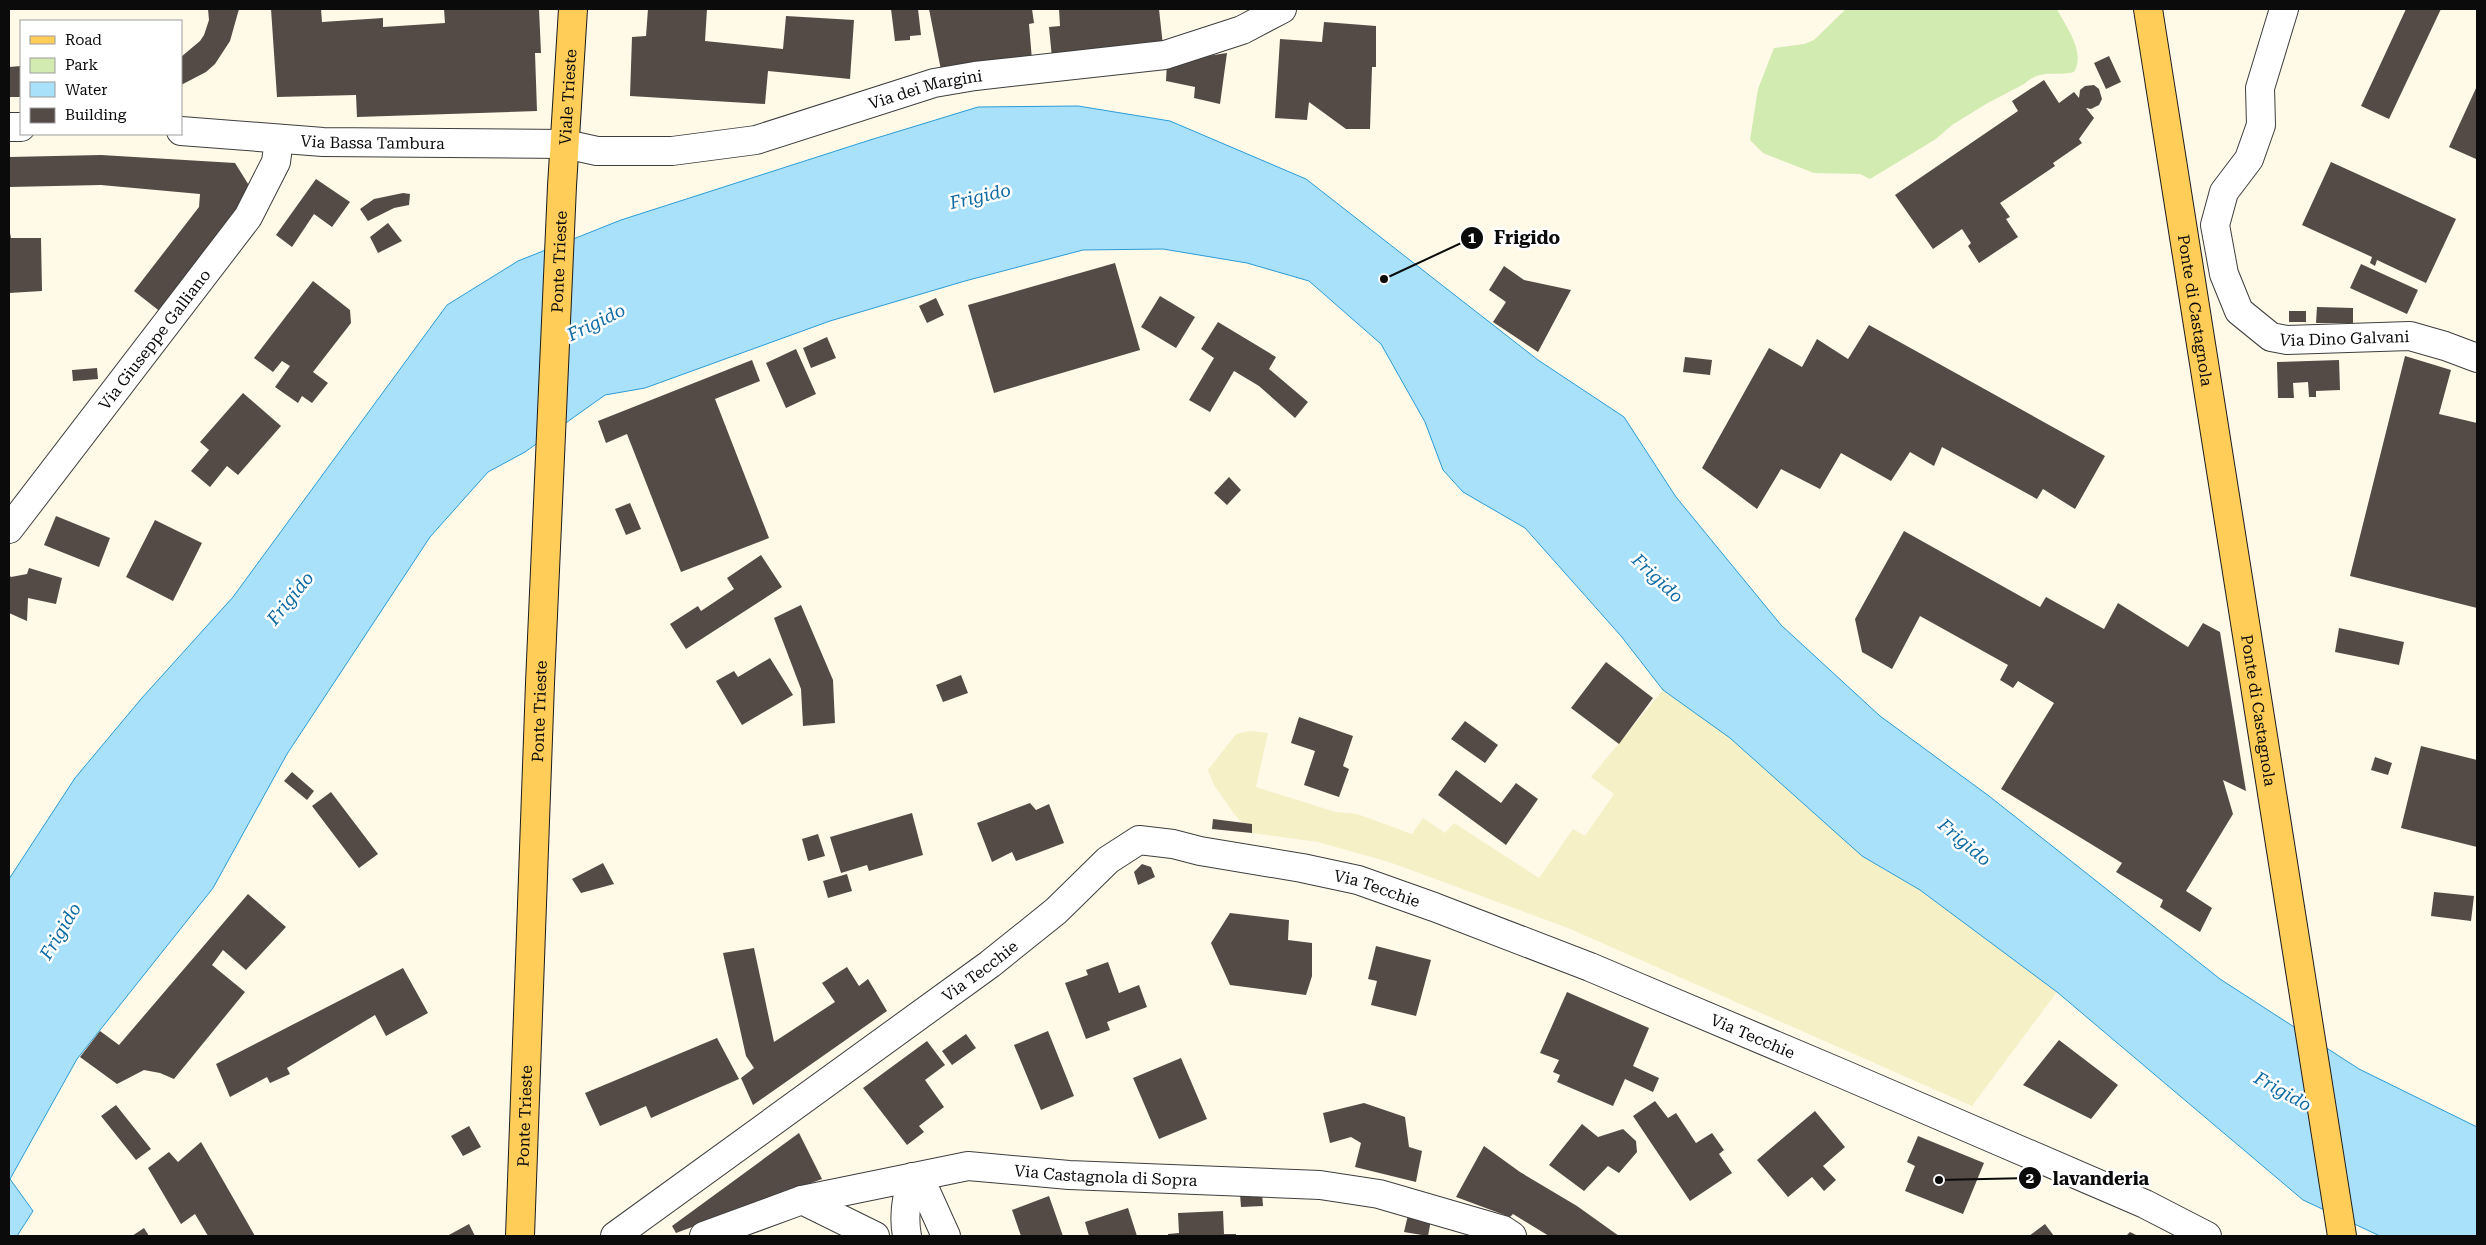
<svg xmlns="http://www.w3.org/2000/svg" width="2486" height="1245" viewBox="0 0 2486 1245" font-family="'Roboto Serif',serif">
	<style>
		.farmland { fill: #f6f0c7 }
		.green { fill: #d2ebb0 }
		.water { fill: #a9e0fa; stroke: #2b9cd6 }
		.building { fill: #544b46 }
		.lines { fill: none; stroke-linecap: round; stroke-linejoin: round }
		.minor-casing { stroke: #3e3e3e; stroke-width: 30 }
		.major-casing { stroke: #1c1c1c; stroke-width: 30 }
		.minor { stroke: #fff; stroke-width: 28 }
		.major { stroke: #ffcd58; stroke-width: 28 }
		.labels { text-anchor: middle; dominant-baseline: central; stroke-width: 5; stroke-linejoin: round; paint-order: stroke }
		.street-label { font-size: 16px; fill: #0b0b0b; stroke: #fff }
		.water-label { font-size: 18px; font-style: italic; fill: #0d6aa3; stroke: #fff }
		.leader { fill: none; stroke: #0b0b0b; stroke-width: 2 }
		.callout-dot { fill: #0b0b0b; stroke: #fff; stroke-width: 2 }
		.mark-label { font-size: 15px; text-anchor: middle; font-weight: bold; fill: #fff }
		.callout-label { font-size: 18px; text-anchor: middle; font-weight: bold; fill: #0b0b0b; stroke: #fff; stroke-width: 5; stroke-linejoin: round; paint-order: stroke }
	</style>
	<rect width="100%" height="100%" fill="#fff9e8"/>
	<!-- farmland -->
	<path class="farmland" d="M 1663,690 L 1730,738 L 1862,856 L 1920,890 L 2057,992 L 1972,1106 L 1568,928 L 1389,862 L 1318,842 L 1252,833 L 1235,815 L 1214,785 L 1208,770 L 1236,734 L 1250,731 L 1268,733 L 1256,787 L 1336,812 L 1357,814 L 1412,834 L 1423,818 L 1445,833 L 1454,823 L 1539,878 L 1573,829 L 1585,836 L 1614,794 L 1591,777 Z"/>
	<!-- green -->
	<path class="green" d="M 1846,9 L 2057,9 C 2066,27 2086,52 2074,72 C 2053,77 2042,68 2024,84 L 1986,104 L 1952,125 L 1936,139 L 1870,179 L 1860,174 L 1814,173 L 1763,153 L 1750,140 L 1758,89 L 1774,48 L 1804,44 L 1814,40 Z"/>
	<!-- water -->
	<path class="water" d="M 1078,106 L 1170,121 L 1306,179 L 1538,360 L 1624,417 L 1676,497 L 1781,625 L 1880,716 L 1989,796 L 2220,979 L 2359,1069 L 2477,1127 L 2477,1236 L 2380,1236 L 2303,1200 L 2057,992 L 1920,890 L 1862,856 L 1730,738 L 1663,690 L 1621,636 L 1525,528 L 1463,492 L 1443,470 L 1425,422 L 1381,344 L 1309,281 L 1247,263 L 1163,249 L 1083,250 L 965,281 L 830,321 L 645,388 L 605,395 L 525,452 L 488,472 L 430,537 L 287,754 L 213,888 L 77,1059 L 10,1179 L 33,1211 L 17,1236 L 9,1236 L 9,879 L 75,778 L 141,699 L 233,597 L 447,305 L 518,261 L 621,220 L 870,140 L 978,107 Z"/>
	<!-- building -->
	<path class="building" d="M 208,9 L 239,9 L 230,41 L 215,64 L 206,72 L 181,85 L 181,57 L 200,41 L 204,35 L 209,20 Z
		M 271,9 L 321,9 L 322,22 L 383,18 L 383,27 L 445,23 L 444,9 L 539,9 L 541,53 L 535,53 L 537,111 L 357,117 L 356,95 L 277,97 Z
		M 648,9 L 707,9 L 705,41 L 783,49 L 786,16 L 854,20 L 850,79 L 768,71 L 765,104 L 630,96 L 632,37 L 646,36 Z
		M 891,9 L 918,9 L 921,35 L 910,36 L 910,40 L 895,41 Z
		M 929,9 L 1032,9 L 1034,23 L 1029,24 L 1032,60 L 941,70 Z
		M 1059,9 L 1159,9 L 1163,46 L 1052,58 L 1049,27 L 1060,26 Z
		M 2406,9 L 2441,9 L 2389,119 L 2361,106 Z
		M 1324,22 L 1376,26 L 1376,67 L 1372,67 L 1370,129 L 1346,129 L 1309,102 L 1307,120 L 1275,118 L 1280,39 L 1322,42 Z
		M 1227,53 L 1220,104 L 1194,98 L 1195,87 L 1166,81 L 1167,62 Z
		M 2109,56 L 2121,82 L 2106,89 L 2094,63 Z
		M 21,66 L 21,97 L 9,97 L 9,67 Z
		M 2044,80 L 2059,103 L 2074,92 L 2079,98 L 2080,90 L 2085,86 L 2094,85 L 2099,89 L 2102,99 L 2099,105 L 2091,109 L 2086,108 L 2094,118 L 2079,139 L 2082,143 L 2053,163 L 2055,166 L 2000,203 L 2010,217 L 2006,219 L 2018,237 L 1979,263 L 1968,246 L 1971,243 L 1962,229 L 1933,249 L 1895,195 L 2018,111 L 2012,101 Z
		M 2477,86 L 2477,155 L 2476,159 L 2449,147 Z
		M 101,155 L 235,163 L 255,195 L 162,313 L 134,291 L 199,207 L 200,194 L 101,185 L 9,187 L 9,157 Z
		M 2331,162 L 2456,219 L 2426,283 L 2377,260 L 2375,266 L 2370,263 L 2372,257 L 2302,225 Z
		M 316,179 L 350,202 L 332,227 L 314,214 L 292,247 L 276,235 Z
		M 403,193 L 410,194 L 409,205 L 394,208 L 368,221 L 360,209 L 374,199 Z
		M 388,223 L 402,241 L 378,253 L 370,237 Z
		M 9,228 L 11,238 L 41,238 L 42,291 L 9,293 Z
		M 1115,263 L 1140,350 L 994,393 L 968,305 Z
		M 2361,264 L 2418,290 L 2407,314 L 2350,288 Z
		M 1504,266 L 1524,280 L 1571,290 L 1538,352 L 1493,322 L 1506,302 L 1489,290 Z
		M 313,281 L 350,310 L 351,323 L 313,372 L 328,383 L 312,403 L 302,396 L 298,403 L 275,387 L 290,366 L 282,361 L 273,372 L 254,358 Z
		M 1160,296 L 1195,317 L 1176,348 L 1141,327 Z
		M 936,298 L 944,315 L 927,323 L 919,306 Z
		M 2317,307 L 2353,308 L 2353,323 L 2316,323 Z
		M 2289,311 L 2306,311 L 2306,322 L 2289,322 Z
		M 1218,322 L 1276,357 L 1269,369 L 1308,402 L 1295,418 L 1259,386 L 1234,371 L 1210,412 L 1189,400 L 1214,358 L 1201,349 Z
		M 1869,325 L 2105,456 L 2075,509 L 2043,489 L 2037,499 L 1942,447 L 1934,466 L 1910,452 L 1891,481 L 1841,453 L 1820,489 L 1781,469 L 1757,509 L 1702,468 L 1769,348 L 1802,367 L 1817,339 L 1848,359 Z
		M 827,337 L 836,358 L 811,368 L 803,348 Z
		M 796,349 L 816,394 L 786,408 L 766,363 Z
		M 2405,356 L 2451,370 L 2439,414 L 2477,423 L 2477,608 L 2350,576 Z
		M 1685,357 L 1712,360 L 1710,375 L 1683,372 Z
		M 752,360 L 760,381 L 715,399 L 769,538 L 681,572 L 627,434 L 606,443 L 598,421 Z
		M 2339,360 L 2340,390 L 2316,391 L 2316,397 L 2309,397 L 2308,382 L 2293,383 L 2294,398 L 2278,398 L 2277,362 Z
		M 97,368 L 98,379 L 73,381 L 72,370 Z
		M 243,393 L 281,426 L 238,475 L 227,466 L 210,487 L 191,471 L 209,450 L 200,442 Z
		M 1229,477 L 1241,490 L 1227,505 L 1214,493 Z
		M 630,503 L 641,529 L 626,535 L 615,509 Z
		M 56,516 L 110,538 L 99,567 L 44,545 Z
		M 155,520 L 202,543 L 173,601 L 126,577 Z
		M 1904,531 L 2040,607 L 2046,597 L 2104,629 L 2118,603 L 2188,647 L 2203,623 L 2220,632 L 2246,791 L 2223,780 L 2233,814 L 2186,891 L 2212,908 L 2200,932 L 2160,907 L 2163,900 L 2116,872 L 2122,863 L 2001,789 L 2054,703 L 2018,681 L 2013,688 L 2000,680 L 2008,665 L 1920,616 L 1892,669 L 1862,652 L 1855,619 Z
		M 761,555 L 782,587 L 686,649 L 670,624 L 698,606 L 701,611 L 734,589 L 727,578 Z
		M 29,568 L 62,578 L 56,604 L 28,598 L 27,621 L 9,613 L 9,575 L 11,577 L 27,574 Z
		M 801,605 L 833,680 L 835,723 L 803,726 L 801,689 L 774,618 Z
		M 2339,628 L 2404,642 L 2399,665 L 2335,652 Z
		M 770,658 L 793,695 L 742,725 L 716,681 L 734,671 L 738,677 Z
		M 1606,662 L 1653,698 L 1619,744 L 1571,708 Z
		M 961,675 L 968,693 L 943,702 L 936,685 Z
		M 1299,717 L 1353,736 L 1343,766 L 1349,769 L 1339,797 L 1304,785 L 1315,751 L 1291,743 Z
		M 1465,721 L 1498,745 L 1485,763 L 1451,739 Z
		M 2421,746 L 2477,760 L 2477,847 L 2401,828 Z
		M 2375,757 L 2392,763 L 2388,775 L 2371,770 Z
		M 1456,770 L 1501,803 L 1516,783 L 1538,799 L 1506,845 L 1438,795 Z
		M 292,772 L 314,791 L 307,800 L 284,781 Z
		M 331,792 L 378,854 L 359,868 L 312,806 Z
		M 1030,803 L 1036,810 L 1049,804 L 1064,843 L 1016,861 L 1012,852 L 992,862 L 977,823 Z
		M 912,813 L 923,855 L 869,871 L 867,865 L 841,873 L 830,837 Z
		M 1213,819 L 1252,824 L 1252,833 L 1212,829 Z
		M 818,834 L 825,856 L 808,861 L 802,839 Z
		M 603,863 L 614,884 L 581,893 L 572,879 Z
		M 1142,864 L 1151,867 L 1155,877 L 1138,885 L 1134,872 Z
		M 847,874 L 852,891 L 828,898 L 823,881 Z
		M 2434,892 L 2474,896 L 2471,921 L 2431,916 Z
		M 248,894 L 286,927 L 246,970 L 223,950 L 212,965 L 245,992 L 174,1079 L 160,1073 L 144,1070 L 117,1084 L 80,1057 L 100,1031 L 119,1045 Z
		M 1230,913 L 1289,920 L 1288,940 L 1312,943 L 1312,976 L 1306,995 L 1230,985 L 1211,943 Z
		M 1376,946 L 1431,960 L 1416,1016 L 1371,1005 L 1377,981 L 1368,979 Z
		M 754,948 L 774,1042 L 835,1002 L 822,983 L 847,967 L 859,986 L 868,979 L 887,1011 L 753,1105 L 741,1078 L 754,1068 L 746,1056 L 723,953 Z
		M 1108,962 L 1119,993 L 1139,985 L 1147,1007 L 1107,1022 L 1110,1030 L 1086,1039 L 1065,983 L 1088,975 L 1086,970 Z
		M 403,968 L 428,1013 L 386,1036 L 375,1015 L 287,1068 L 290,1074 L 270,1083 L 267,1077 L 230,1097 L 216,1064 Z
		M 1567,992 L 1649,1028 L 1633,1066 L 1659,1078 L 1653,1092 L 1625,1079 L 1613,1106 L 1557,1082 L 1560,1075 L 1553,1072 L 1559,1060 L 1540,1053 Z
		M 1048,1031 L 1074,1096 L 1041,1110 L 1014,1045 Z
		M 966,1034 L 976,1048 L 952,1065 L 942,1051 Z
		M 717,1038 L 739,1079 L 651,1118 L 646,1106 L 600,1126 L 585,1093 Z
		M 2059,1040 L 2118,1085 L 2091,1119 L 2023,1085 Z
		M 927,1041 L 945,1065 L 925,1080 L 944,1107 L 919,1126 L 924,1132 L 907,1145 L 863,1088 Z
		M 1181,1058 L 1207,1119 L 1159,1139 L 1133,1078 Z
		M 1655,1101 L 1668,1118 L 1676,1113 L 1696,1143 L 1712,1133 L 1724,1150 L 1719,1154 L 1732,1173 L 1690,1201 L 1633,1116 Z
		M 1364,1103 L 1405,1117 L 1409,1147 L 1422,1151 L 1416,1182 L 1355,1167 L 1361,1143 L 1351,1137 L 1330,1143 L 1323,1113 Z
		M 116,1105 L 151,1149 L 136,1160 L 101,1116 Z
		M 1815,1111 L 1845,1147 L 1823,1166 L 1836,1180 L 1824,1191 L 1812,1177 L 1788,1197 L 1757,1160 Z
		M 1582,1124 L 1598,1137 L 1623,1129 L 1636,1141 L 1637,1152 L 1619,1173 L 1608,1166 L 1584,1191 L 1549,1165 Z
		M 469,1126 L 481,1147 L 463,1156 L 451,1136 Z
		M 799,1133 L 822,1179 L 676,1233 L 672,1226 Z
		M 1918,1136 L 1984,1163 L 1963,1214 L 1905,1191 L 1915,1166 L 1907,1162 Z
		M 201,1142 L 255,1236 L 208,1236 L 195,1214 L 181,1224 L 148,1168 L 169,1152 L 178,1162 Z
		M 1484,1146 L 1520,1172 L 1577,1206 L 1619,1236 L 1549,1236 L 1513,1214 L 1510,1217 L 1456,1197 Z
		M 1262,1193 L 1263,1206 L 1241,1207 L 1240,1194 Z
		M 1049,1196 L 1063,1236 L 1021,1236 L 1012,1210 Z
		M 1128,1208 L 1137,1236 L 1089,1236 L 1085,1222 Z
		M 1223,1211 L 1224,1234 L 1236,1234 L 1236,1236 L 1168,1236 L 1168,1234 L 1179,1233 L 1178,1213 Z
		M 1408,1215 L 1431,1220 L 1428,1236 L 1404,1232 Z
		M 469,1224 L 475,1236 L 447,1236 Z
		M 2045,1224 L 2054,1236 L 2029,1236 Z
		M 144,1228 L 149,1236 L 132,1236 Z
		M 2130,1232 L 2138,1236 L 2126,1236 Z"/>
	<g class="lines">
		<!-- minor casing -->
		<g class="minor-casing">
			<g id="minor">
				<path id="s1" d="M 2284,9 L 2260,88 L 2261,125 L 2249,159 L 2224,192 L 2215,225 L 2224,274 L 2239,311 L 2271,337 L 2287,340 L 2410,336 L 2445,346 L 2477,358"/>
				<path d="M 9,127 L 21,127"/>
				<path id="s2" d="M 181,131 L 323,142 L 565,144 L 597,151 L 672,151 L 756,140 L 934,83 L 975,76 L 1165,55 L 1242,30 L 1282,9"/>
				<path id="s3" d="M 9,529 L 248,217 L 276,162 L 279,139"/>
				<path d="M 913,1177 L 927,1194 L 946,1236"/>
				<path d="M 802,1200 L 875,1236"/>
				<path id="s4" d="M 615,1236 L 990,964 L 1056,911 L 1108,860 L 1139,840 L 1173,844 L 1200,851 L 1302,868 L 1358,880 L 1434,907 L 1590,967 L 1843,1074 L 2145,1204 L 2207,1236"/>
				<path id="s5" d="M 704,1236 L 802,1200 L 968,1166 L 1069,1175 L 1320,1185 L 1379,1194 L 1503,1230 L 1512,1236"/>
				<path d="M 907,1236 C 903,1215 906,1197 913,1177"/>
			</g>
		</g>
		<!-- major casing -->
		<g class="major-casing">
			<g id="major">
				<path id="s6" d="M 2148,9 L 2342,1236"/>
				<path id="s7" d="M 520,1236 L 540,683 L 562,186 L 573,9"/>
			</g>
		</g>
		<!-- minor -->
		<use href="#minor" class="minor"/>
		<!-- major -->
		<use href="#major" class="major"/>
	</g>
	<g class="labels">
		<!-- street labels -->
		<g class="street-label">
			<text stroke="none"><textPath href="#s2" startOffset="754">Via dei Margini</textPath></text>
			<text stroke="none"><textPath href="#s7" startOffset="1140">Viale Trieste</textPath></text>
			<text stroke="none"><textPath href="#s2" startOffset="192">Via Bassa Tambura</textPath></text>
			<text stroke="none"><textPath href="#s7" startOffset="975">Ponte Trieste</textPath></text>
			<text stroke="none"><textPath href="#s6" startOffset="305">Ponte di Castagnola</textPath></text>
			<text stroke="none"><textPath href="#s1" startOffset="436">Via Dino Galvani</textPath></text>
			<text stroke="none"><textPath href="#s3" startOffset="239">Via Giuseppe Galliano</textPath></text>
			<text stroke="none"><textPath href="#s7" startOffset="525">Ponte Trieste</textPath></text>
			<text stroke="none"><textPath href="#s6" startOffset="710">Ponte di Castagnola</textPath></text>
			<text stroke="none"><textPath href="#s4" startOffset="901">Via Tecchie</textPath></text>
			<text stroke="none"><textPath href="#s4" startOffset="451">Via Tecchie</textPath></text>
			<text stroke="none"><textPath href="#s4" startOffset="1305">Via Tecchie</textPath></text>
			<text stroke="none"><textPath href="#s7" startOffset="120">Ponte Trieste</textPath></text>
			<text stroke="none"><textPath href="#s5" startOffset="412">Via Castagnola di Sopra</textPath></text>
		</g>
		<!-- water labels -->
		<g class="water-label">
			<text transform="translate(980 196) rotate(-13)">Frigido</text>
			<text transform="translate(596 322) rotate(-26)">Frigido</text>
			<text transform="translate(1658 578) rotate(43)">Frigido</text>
			<text transform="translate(290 598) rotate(-51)">Frigido</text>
			<text transform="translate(1965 842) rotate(40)">Frigido</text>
			<text transform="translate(60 931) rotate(-59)">Frigido</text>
			<text transform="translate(2283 1091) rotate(29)">Frigido</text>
		</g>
	</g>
	<!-- callouts -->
	<path class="leader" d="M1384 279L1472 238M1939 1180L2030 1178"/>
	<g class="callout-dot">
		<circle cx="1384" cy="279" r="5"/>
		<circle cx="1939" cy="1180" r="5"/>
		<circle cx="1472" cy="238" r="12"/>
		<circle cx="2030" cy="1178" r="12"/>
	</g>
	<g class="mark-label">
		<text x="1472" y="243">1</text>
		<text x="2030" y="1183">2</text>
	</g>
	<g class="callout-label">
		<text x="1527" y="244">Frigido</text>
		<text x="2101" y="1185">lavanderia</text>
	</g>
	<!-- border -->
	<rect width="2486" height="1245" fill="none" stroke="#0b0b0b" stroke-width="20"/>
	<!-- legend -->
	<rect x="20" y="20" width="162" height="115" fill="#ffffff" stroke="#9d9d9d"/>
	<rect x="30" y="36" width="25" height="8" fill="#ffcd58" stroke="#9d9d9d"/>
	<text x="65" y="45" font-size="15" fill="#0b0b0b">Road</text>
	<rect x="30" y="58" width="25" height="15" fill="#d2ebb0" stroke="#9d9d9d"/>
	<text x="65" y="70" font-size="15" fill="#0b0b0b">Park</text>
	<rect x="30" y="82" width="25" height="15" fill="#a9e0fa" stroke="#9d9d9d"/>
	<text x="65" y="95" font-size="15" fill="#0b0b0b">Water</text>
	<rect x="30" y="108" width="25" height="15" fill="#544b46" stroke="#9d9d9d"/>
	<text x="65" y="120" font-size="15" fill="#0b0b0b">Building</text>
</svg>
